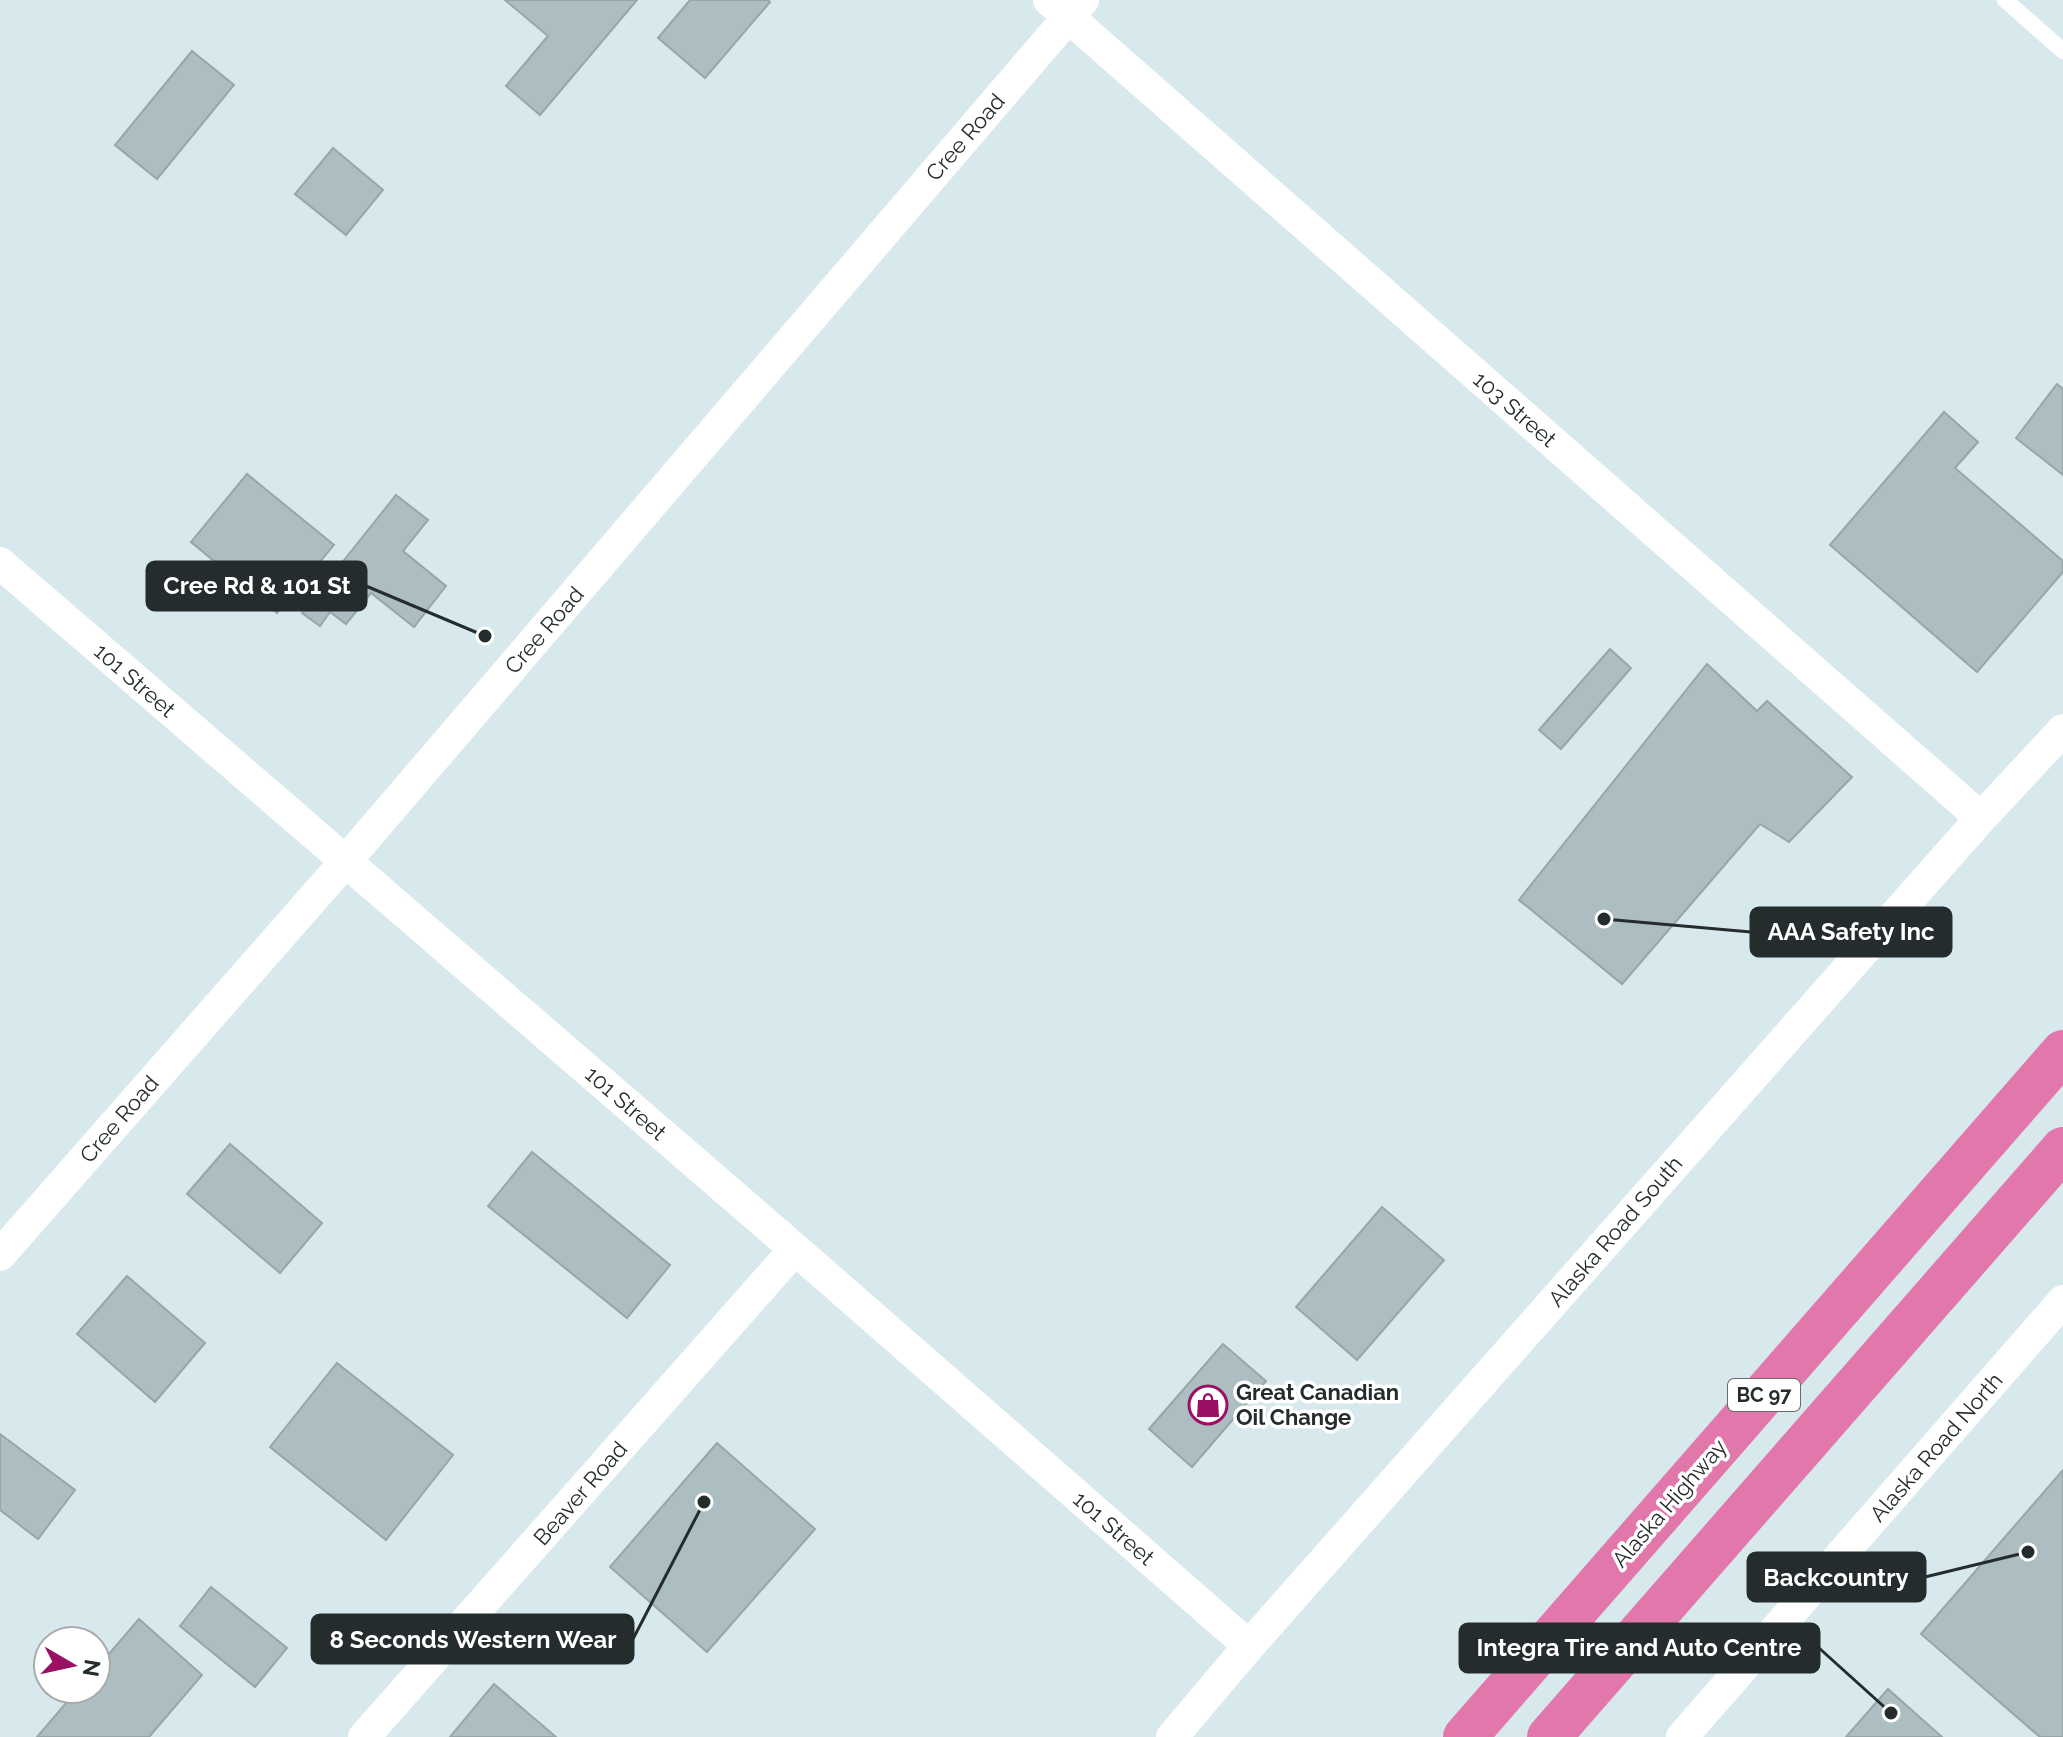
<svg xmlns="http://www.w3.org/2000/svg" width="2063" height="1737" viewBox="0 0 2063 1737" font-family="Raleway,sans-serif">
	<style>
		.building { fill: #acbec1; stroke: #96a7aa; stroke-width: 2 }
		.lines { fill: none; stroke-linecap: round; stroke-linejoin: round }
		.lane { stroke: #fff; stroke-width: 16 }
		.street { stroke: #fff; stroke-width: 32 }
		.highway { stroke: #e277ac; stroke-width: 44 }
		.labels { text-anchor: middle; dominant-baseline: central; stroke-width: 7; stroke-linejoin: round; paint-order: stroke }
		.shield { fill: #fff; stroke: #666b6c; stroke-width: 2 }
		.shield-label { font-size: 20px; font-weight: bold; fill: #252c2d }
		.street-label { font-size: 22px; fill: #252c2d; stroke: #fff }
		.poi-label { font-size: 22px; font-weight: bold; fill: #252c2d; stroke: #fff; text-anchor: start }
		.leader { fill: none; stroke: #252c2d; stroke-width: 3 }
		.callout-dot { fill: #252c2d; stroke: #fff; stroke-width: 3 }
		.callout { fill: #252c2d; stroke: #252c2d; stroke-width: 3 }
		.callout-label { font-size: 24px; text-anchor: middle; font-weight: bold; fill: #fff }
	</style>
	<rect width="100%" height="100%" fill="#d7e9ec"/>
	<!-- building -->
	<path class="building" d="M 505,0 L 637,0 L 540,115 L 506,86 L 548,36 Z
		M 690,0 L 768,0 L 770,2 L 705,78 L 658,38 Z
		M 192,51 L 234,85 L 157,179 L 115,145 Z
		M 333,148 L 383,190 L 346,235 L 295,194 Z
		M 2057,384 L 2063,389 L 2063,475 L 2016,438 Z
		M 1944,412 L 1978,442 L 1955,468 L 2063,561 L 2063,572 L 1977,672 L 1830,545 Z
		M 247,474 L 334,545 L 277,613 L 191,542 Z
		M 396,495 L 428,520 L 403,551 L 446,586 L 414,627 L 371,593 L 346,624 L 330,612 L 320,626 L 302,613 Z
		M 1610,649 L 1631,668 L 1561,749 L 1539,730 Z
		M 1707,664 L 1757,711 L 1767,701 L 1852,777 L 1789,842 L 1760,824 L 1622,984 L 1519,900 Z
		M 230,1144 L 322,1223 L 280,1273 L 187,1194 Z
		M 532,1152 L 670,1265 L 627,1318 L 488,1206 Z
		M 1382,1207 L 1444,1260 L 1357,1360 L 1296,1307 Z
		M 127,1276 L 205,1343 L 155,1402 L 77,1334 Z
		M 1223,1344 L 1266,1381 L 1192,1467 L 1149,1429 Z
		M 337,1363 L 453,1455 L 386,1540 L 270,1447 Z
		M 0,1434 L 75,1490 L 38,1539 L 0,1510 Z
		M 717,1443 L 815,1529 L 707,1652 L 610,1567 Z
		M 2063,1470 L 2063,1737 L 2040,1737 L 1921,1634 Z
		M 211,1587 L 287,1648 L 255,1687 L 180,1626 Z
		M 139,1619 L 202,1675 L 149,1737 L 37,1737 L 78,1689 L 96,1689 L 96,1669 Z
		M 494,1684 L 556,1737 L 450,1737 Z
		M 1888,1689 L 1942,1737 L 1846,1737 Z"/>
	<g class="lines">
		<!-- lane -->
		<path class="lane" d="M 2005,0 L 2063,51"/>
		<!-- street -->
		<path class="street" d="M 1049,0 L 1981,818
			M 0,563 L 795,1249 L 1249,1646
			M 0,1255 L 345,862 L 1083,0
			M 364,1737 L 795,1249
			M 1172,1737 L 1249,1646 L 1981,818 L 2063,730
			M 1682,1737 L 2063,1301"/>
		<!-- highway -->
		<path class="highway" d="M 1465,1737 L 2063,1052
			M 1549,1737 L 2063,1149"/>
	</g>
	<!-- icons -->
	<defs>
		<g id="shop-ring" transform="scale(2)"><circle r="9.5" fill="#fff" stroke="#991064" stroke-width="1.5"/><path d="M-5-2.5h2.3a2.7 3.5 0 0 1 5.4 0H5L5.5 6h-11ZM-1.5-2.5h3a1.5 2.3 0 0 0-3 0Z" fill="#991064"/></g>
	</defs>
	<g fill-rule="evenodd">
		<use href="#shop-ring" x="1208" y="1405"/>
	</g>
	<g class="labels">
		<!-- shield labels -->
		<rect class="shield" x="1728" y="1379" width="72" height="32" rx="6"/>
		<g class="shield-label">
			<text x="1764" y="1395">BC 97</text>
		</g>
		<!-- street labels -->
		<g class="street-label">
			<text transform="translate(965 137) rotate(-49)">Cree Road</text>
			<text transform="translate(1515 409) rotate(41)">103 Street</text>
			<text transform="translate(544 630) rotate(-49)">Cree Road</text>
			<text transform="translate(135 680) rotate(41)">101 Street</text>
			<text transform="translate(626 1103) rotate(41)">101 Street</text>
			<text transform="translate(119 1119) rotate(-49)">Cree Road</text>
			<text transform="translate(1615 1231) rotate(-49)">Alaska Road South</text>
			<text transform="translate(1936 1447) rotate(-49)">Alaska Road North</text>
			<text transform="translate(580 1493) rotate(-49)">Beaver Road</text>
			<text transform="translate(1669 1503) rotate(-49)">Alaska Highway</text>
			<text transform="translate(1114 1528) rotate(41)">101 Street</text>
		</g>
		<!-- poi labels -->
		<g class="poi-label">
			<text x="1236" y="1392">Great Canadian<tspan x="1236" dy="25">Oil Change</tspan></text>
		</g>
	</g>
	<!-- callouts -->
	<path class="leader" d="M485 636L366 586M1604 919L1751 932M2028 1552L1925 1577M704 1502L633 1639M1891 1713L1819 1648"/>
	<g class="callout-dot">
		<circle cx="485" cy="636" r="8"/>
		<circle cx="1604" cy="919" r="8"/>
		<circle cx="2028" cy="1552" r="8"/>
		<circle cx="704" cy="1502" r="8"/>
		<circle cx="1891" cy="1713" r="8"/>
	</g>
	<g class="callout">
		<rect x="147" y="562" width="219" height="48" rx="8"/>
		<rect x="1751" y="908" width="200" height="48" rx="8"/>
		<rect x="1748" y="1553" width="177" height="48" rx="8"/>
		<rect x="312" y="1615" width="321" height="48" rx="8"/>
		<rect x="1460" y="1624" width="359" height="48" rx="8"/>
	</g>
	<g class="callout-label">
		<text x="257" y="594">Cree Rd &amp; 101 St</text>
		<text x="1851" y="940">AAA Safety Inc</text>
		<text x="1836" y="1586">Backcountry</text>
		<text x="473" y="1648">8 Seconds Western Wear</text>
		<text x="1639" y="1656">Integra Tire and Auto Centre</text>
	</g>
	<!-- north arrow -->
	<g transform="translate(72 1665) rotate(99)"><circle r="38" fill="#ffffff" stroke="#a8abab" stroke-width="2"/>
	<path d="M0-6L14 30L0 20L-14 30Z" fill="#991064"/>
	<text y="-12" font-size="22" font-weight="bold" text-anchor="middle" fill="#252c2d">N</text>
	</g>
</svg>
